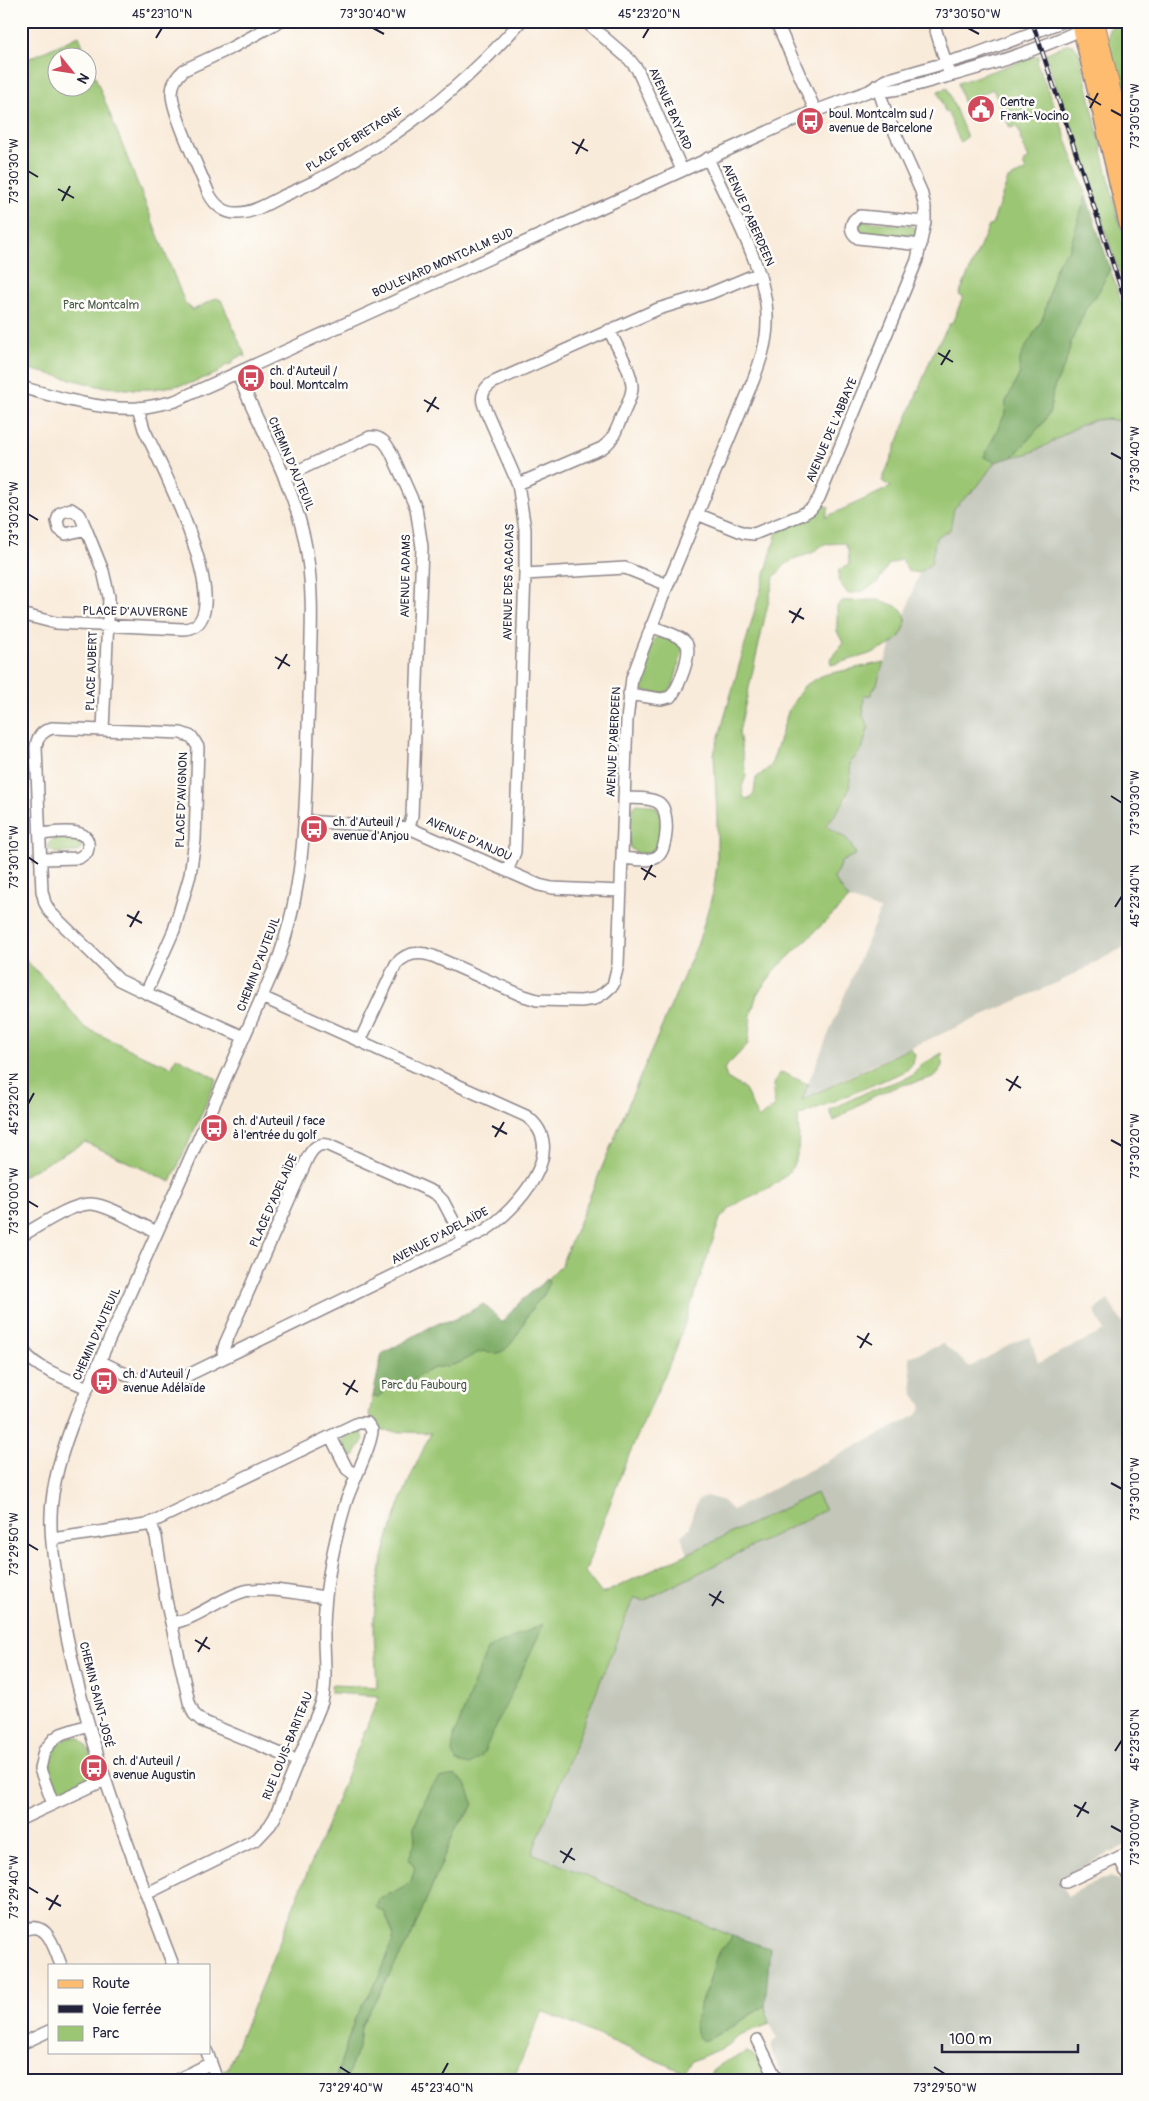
<svg xmlns="http://www.w3.org/2000/svg" width="1149" height="2101" viewBox="0 0 1149 2101" font-family="Pangolin,sans-serif">
	<style>
		.industrial { fill: #c3c6b9 }
		.green { fill: #9bc673; stroke: #5e7457; fill-rule: evenodd }
		.forest { fill: #7cab65; stroke: #4f6650 }
		.lines { fill: none; stroke-linecap: round; stroke-linejoin: round }
		.minor-casing { stroke: #8e868a; stroke-width: 14 }
		.major-casing { stroke: #8e868a; stroke-width: 18 }
		.highway-casing { stroke: #8e868a; stroke-width: 20 }
		.minor { stroke: #fff; stroke-width: 11 }
		.major { stroke: #febc70; stroke-width: 15 }
		.highway { stroke: #febc70; stroke-width: 18 }
		.rail-casing { stroke: #22223b; stroke-width: 4.5 }
		.rail { stroke: #fdfcf7; stroke-width: 2.5; stroke-dasharray: 8; stroke-linecap: butt }
		.ticks { fill: none; stroke: #22223b; stroke-width: 2 }
		.labels { text-anchor: middle; dominant-baseline: central; stroke-width: 5; stroke-linejoin: round; paint-order: stroke }
		.poi-label { font-size: 12px; fill: #22223b; stroke: #fdfcf7; text-anchor: start }
		.street-label { font-size: 12px; fill: #22223b; stroke: #fdfcf7 }
		.park-label { font-size: 12px; fill: #4c5b4f; stroke: #fdfcf7 }
		.neatline { fill: none; stroke: #22223b; stroke-width: 2 }
		.ticks-label { font-size: 12px; text-anchor: middle; fill: #22223b }
	</style>
	<rect width="100%" height="100%" fill="#fdfcf7"/>
	<filter id="ink" filterUnits="userSpaceOnUse"><feTurbulence type="fractalNoise" baseFrequency=".02" numOctaves="2"/><feDisplacementMap in="SourceGraphic" scale="10" xChannelSelector="R" yChannelSelector="G"/><feConvolveMatrix kernelMatrix="1 2 1 2 8 2 1 2 1" color-interpolation-filters="sRGB"/></filter>
	<filter id="wash" filterUnits="userSpaceOnUse"><feTurbulence type="fractalNoise" baseFrequency=".0096" numOctaves="4" result="noise"/><feDisplacementMap in="SourceGraphic" scale="20" xChannelSelector="R" yChannelSelector="G"/><feGaussianBlur stdDeviation="1.12" result="paint"/><feColorMatrix in="noise" values="0 0 0 0 0 0 0 0 0 0 0 0 0 0 0 0 0 1.4 0 .05"/><feComposite in="paint" operator="in"/></filter>
	<g filter="url(#wash)">
		<rect width="100%" height="100%" fill="#f9ebda"/>
		<!-- industrial -->
		<path class="industrial" d="M 1098,419 L 1116,419 L 1128,426 L 1128,945 L 1063,980 L 871,1065 L 801,1100 L 880,910 L 849,899 L 834,879 L 841,862 L 856,854 L 847,839 L 826,826 L 847,799 L 851,781 L 850,763 L 862,749 L 864,694 L 877,684 L 891,645 L 899,637 L 906,625 L 905,615 L 919,573 L 931,564 L 936,537 L 950,529 L 954,508 L 977,487 L 995,462 L 1031,453 L 1081,425 Z
			M 1108,1300 L 1122,1322 L 1128,1318 L 1128,1844 L 1060,1878 L 1067,1896 L 1101,1879 L 1110,1877 L 1119,1880 L 1128,1895 L 1128,2080 L 785,2080 L 772,2054 L 772,2043 L 777,2037 L 770,2024 L 765,2006 L 770,1947 L 732,1936 L 532,1853 L 635,1597 L 824,1510 L 816,1494 L 688,1554 L 681,1536 L 690,1527 L 692,1515 L 698,1500 L 707,1496 L 723,1501 L 732,1510 L 917,1415 L 922,1406 L 913,1393 L 909,1357 L 943,1344 L 970,1367 L 1017,1341 L 1030,1337 L 1038,1363 L 1104,1331 L 1094,1310 Z"/>
		<!-- green -->
		<path class="green" d="M 1119,21 L 1128,21 L 1128,130 L 1108,39 L 1109,29 Z
			M 79,36 L 185,303 L 193,310 L 216,298 L 221,300 L 246,357 L 242,355 L 233,360 L 233,363 L 225,366 L 218,373 L 188,384 L 152,389 L 127,389 L 98,386 L 21,367 L 21,62 ZM 58,58 L 88,58 L 88,88 L 58,88 Z
			M 1067,44 L 1074,45 L 1079,52 L 1118,218 L 1128,248 L 1128,298 L 1045,54 Z
			M 1039,55 L 1037,63 L 1060,121 L 1086,196 L 1069,250 L 1056,269 L 1043,318 L 1025,349 L 1020,373 L 1006,402 L 1005,414 L 984,457 L 995,462 L 977,487 L 954,508 L 950,530 L 936,537 L 931,564 L 919,573 L 908,571 L 902,559 L 888,565 L 877,583 L 863,591 L 848,594 L 838,580 L 839,570 L 849,564 L 848,550 L 845,543 L 824,544 L 812,553 L 796,558 L 786,564 L 774,577 L 739,732 L 746,776 L 742,787 L 744,798 L 750,799 L 754,793 L 756,778 L 771,766 L 789,709 L 804,686 L 823,675 L 884,662 L 877,684 L 870,696 L 864,694 L 863,716 L 869,726 L 862,749 L 850,763 C 852,796 845,801 826,826 L 847,839 L 856,854 L 841,862 L 834,879 L 849,899 L 775,970 L 757,994 L 751,1015 L 748,1044 L 724,1069 L 727,1078 L 745,1089 L 758,1119 L 775,1106 C 772,1093 772,1083 781,1072 L 808,1084 L 802,1100 L 910,1048 L 915,1055 L 913,1063 L 906,1071 L 798,1116 C 801,1162 797,1175 754,1195 C 740,1201 730,1207 720,1219 L 675,1352 L 624,1466 L 585,1572 L 602,1594 L 816,1493 L 825,1510 L 643,1601 L 634,1597 L 532,1853 L 732,1936 L 730,1943 L 718,1951 L 709,1982 L 699,2007 L 714,2037 L 765,2006 L 770,2024 L 739,2035 L 731,2044 L 692,2061 L 684,2072 L 542,2011 L 513,2080 L 346,2080 L 359,2045 L 361,2026 L 411,1936 L 457,1826 L 470,1812 L 439,1778 L 430,1788 L 414,1827 L 415,1842 L 409,1859 L 415,1867 L 411,1882 L 392,1893 L 379,1899 L 376,1907 L 385,1913 L 394,1936 L 380,1976 L 355,2018 L 335,2080 L 222,2080 L 219,2072 L 228,2068 L 379,1696 L 331,1693 L 331,1685 L 377,1687 C 376,1666 374,1644 374,1622 C 376,1556 402,1492 431,1433 L 380,1431 L 378,1422 L 369,1415 L 382,1354 L 436,1324 L 453,1320 L 484,1304 L 511,1344 L 531,1309 L 544,1295 L 549,1281 L 547,1279 L 561,1265 L 631,1098 L 698,943 L 713,893 L 717,865 L 717,817 L 714,754 L 777,532 L 806,518 L 821,504 L 829,507 L 826,517 L 891,487 L 882,481 L 934,351 L 950,323 L 952,323 L 963,297 L 959,295 L 989,226 L 992,225 L 1008,179 L 1026,171 L 1023,163 L 1029,159 L 1020,138 L 1021,136 L 1017,126 L 1010,128 L 993,89 L 963,102 L 958,83 Z
			M 947,88 L 967,137 L 960,142 L 947,111 L 945,112 L 938,91 Z
			M 862,221 L 912,226 L 917,230 L 917,235 L 912,239 L 861,233 L 857,226 Z
			M 1110,268 L 1128,323 L 1128,426 C 1094,404 1063,440 1032,452 C 1026,455 1019,455 1013,457 L 1043,423 L 1050,411 L 1053,390 L 1066,362 L 1071,342 L 1086,308 L 1099,291 Z
			M 880,600 C 886,603 896,605 901,609 C 912,621 902,638 890,645 C 873,655 850,659 831,665 L 830,659 L 843,643 L 837,631 L 837,606 L 842,601 Z
			M 661,636 L 679,644 L 683,649 L 673,686 C 666,698 652,692 640,690 C 633,679 648,649 654,639 Z
			M 637,804 L 651,805 L 657,808 L 661,814 L 660,845 L 652,854 L 637,853 L 630,848 C 628,836 626,811 637,804 Z
			M 77,837 L 83,843 L 81,849 L 77,852 L 55,853 L 49,849 L 48,844 L 53,839 Z
			M 21,955 L 49,984 L 84,1027 L 146,1057 L 172,1067 L 176,1057 L 217,1079 L 171,1182 L 85,1142 L 21,1177 Z
			M 942,1053 C 943,1061 943,1068 937,1074 C 930,1081 906,1083 896,1087 C 873,1095 854,1107 834,1121 L 829,1110 L 867,1092 L 912,1076 L 920,1066 Z
			M 361,1431 L 364,1439 L 354,1456 L 349,1456 L 342,1446 L 342,1440 L 353,1432 Z
			M 69,1737 L 78,1737 C 88,1742 94,1763 93,1774 L 85,1782 L 59,1792 C 54,1789 52,1786 49,1780 C 41,1760 53,1746 69,1737 Z
			M 747,2052 L 758,2058 L 769,2080 L 706,2080 C 713,2065 733,2058 747,2052 Z"/>
		<!-- forest -->
		<path class="forest" d="M 1086,196 L 1110,268 L 1099,291 L 1086,308 L 1071,342 L 1066,362 L 1053,390 L 1050,411 L 1043,423 L 1013,457 L 995,462 L 984,457 L 1005,414 L 1006,402 L 1020,373 C 1014,354 1037,334 1043,317 C 1051,297 1050,263 1069,250 Z
			M 547,1279 L 549,1281 C 549,1293 537,1300 531,1310 C 521,1325 509,1364 484,1351 C 473,1353 466,1361 456,1364 C 447,1367 438,1366 430,1370 C 415,1376 408,1390 388,1388 L 378,1397 L 373,1397 L 382,1354 L 436,1324 L 453,1320 L 484,1304 L 502,1322 L 520,1302 Z
			M 544,1624 L 482,1756 L 470,1765 L 457,1762 L 452,1753 L 454,1736 L 487,1649 Z
			M 455,1775 L 466,1784 L 474,1805 L 457,1826 L 411,1936 L 361,2026 L 359,2045 L 346,2080 L 335,2080 L 355,2018 L 380,1976 L 394,1936 L 385,1913 L 376,1907 L 379,1898 L 392,1893 L 411,1882 L 415,1867 L 409,1859 L 415,1842 L 414,1827 L 430,1788 L 439,1778 Z
			M 732,1936 L 770,1948 L 765,2006 L 714,2037 L 703,2041 C 684,2029 705,1996 710,1980 C 713,1971 714,1961 718,1953 C 722,1946 729,1946 732,1936 Z"/>
	</g>
	<g filter="url(#ink)">
		<g class="lines">
			<!-- minor casing -->
			<g class="minor-casing">
				<path id="minor" d="M 280,21 L 233,47 L 184,70 C 177,76 172,83 172,93 C 171,111 201,173 209,194 C 215,205 225,214 239,213 C 253,213 269,203 281,197 C 372,158 457,95 521,21
					M 585,21 L 629,59 L 637,69 L 682,170
					M 776,21 L 815,110
					M 933,21 L 948,70
					M 873,91 C 894,92 913,86 934,80 C 985,67 1038,50 1087,27
					M 921,245 L 858,238 C 848,231 850,220 860,216 L 925,222
					M 21,387 C 57,397 99,410 137,408 C 150,407 163,404 175,401 L 807,114 L 869,91 L 886,80 L 973,55 L 1064,21
					M 284,477 L 370,437 C 381,436 386,443 391,452 L 416,508 L 422,547 L 412,816 L 409,828
					M 518,484 L 602,448 C 613,441 616,430 621,419 C 625,409 631,399 632,389 C 633,373 616,345 609,330
					M 71,509 L 80,515 L 86,529 L 66,534 L 59,529 L 57,521 L 60,513 Z
					M 697,514 L 744,533 L 754,534 L 801,515 L 811,509 L 819,498 L 917,260 L 925,222 L 925,207 L 921,191 L 887,115 L 877,85
					M 86,529 L 103,571 L 109,597 L 103,730
					M 525,574 L 625,568 L 668,585
					M 21,614 L 56,623 L 183,629 C 246,627 156,455 144,429 L 138,408
					M 629,694 L 661,699 L 670,697 C 678,690 693,652 686,643 C 682,636 659,630 651,626
					M 52,728 L 181,733 L 192,737 L 198,747 L 195,840 L 190,875 L 174,930 L 146,993 L 119,980 L 50,912 L 45,903 L 42,891 L 36,747 C 37,737 42,731 52,728 Z
					M 304,821 L 409,828 L 539,885 L 552,888 L 621,891
					M 40,834 C 55,833 96,824 87,852 L 79,858 L 41,859
					M 622,858 C 632,859 649,862 657,857 C 668,850 670,810 659,803 C 650,797 635,799 624,798
					M 507,871 L 515,852 L 525,574 L 525,529 L 518,484 L 484,406 C 480,396 484,387 494,382 L 658,309 L 711,293 L 759,273
					M 146,993 L 244,1037
					M 360,1041 L 396,964 C 406,953 419,951 433,956 L 521,995 L 537,1000 L 581,1001 L 594,999 L 604,993 L 613,985 L 618,965 L 627,720 L 632,678 L 664,594 L 753,381 C 760,362 767,343 767,322 C 769,271 728,206 708,158
					M 21,1236 C 38,1227 73,1202 92,1204 C 109,1205 141,1225 157,1232
					M 21,1346 C 30,1368 67,1378 87,1388
					M 225,1357 L 223,1352 L 225,1344 L 308,1157 C 313,1148 318,1143 328,1145 L 435,1193 L 443,1201 L 464,1241
					M 100,1361 C 123,1372 149,1391 176,1381 L 484,1231 C 516,1210 572,1149 526,1116 L 262,997
					M 331,1437 L 347,1469 L 355,1475
					M 151,1523 L 156,1537 L 166,1600 L 189,1702 L 194,1714 L 202,1721 L 298,1761
					M 52,1539 L 146,1525 L 358,1423 L 367,1423 L 372,1430 C 372,1445 352,1483 346,1502 C 334,1542 325,1584 324,1626 C 323,1651 328,1678 322,1702 L 275,1817 L 270,1825 L 257,1839 L 146,1894
					M 171,1623 C 198,1619 219,1598 245,1591 C 264,1586 305,1595 326,1597
					M 53,1804 L 40,1769 L 44,1751 L 54,1739 L 61,1734 L 88,1725
					M 21,1819 L 105,1780
					M 1119,1857 L 1128,1876
					M 1066,1882 L 1128,1853
					M 21,1931 C 48,1918 53,1946 61,1965
					M 173,1965 C 129,1850 85,1737 63,1616 C 58,1583 50,1548 51,1515 C 52,1480 64,1444 77,1412 L 276,965 C 309,878 305,791 309,700 C 310,646 316,591 304,537 C 291,480 260,427 237,373
					M 757,2040 L 777,2080
					M 21,2044 L 49,2031
					M 207,2052 L 217,2080
					M 177,2080 L 211,2063"/>
			</g>
			<!-- major casing -->
			<g class="major-casing">
				<path id="major" d="M 1079,21 L 1128,228"/>
			</g>
			<!-- highway casing -->
			<g class="highway-casing">
				<path id="highway" d="M 1095,21 L 1128,161"/>
			</g>
			<!-- minor -->
			<use href="#minor" class="minor"/>
			<!-- major -->
			<use href="#major" class="major"/>
			<!-- highway -->
			<use href="#highway" class="highway"/>
			<!-- rail casing -->
			<g class="rail-casing">
				<path id="rail" d="M 1032,21 L 1128,309"/>
			</g>
			<!-- rail -->
			<use href="#rail" class="rail"/>
		</g>
	</g>
	<!-- ticks -->
	<path class="ticks" d="M 373,28 L 384,34M 968,28 L 979,34M 156,38 L 162,28M 643,38 L 649,28M 1086,96 L 1101,105M 1090,108 L 1098,93M 1111,110 L 1122,116M 572,142 L 588,151M 576,154 L 584,139M 28,171 L 38,177M 58,189 L 74,198M 62,201 L 70,186M 938,353 L 953,362M 941,365 L 950,350M 424,400 L 439,409M 427,412 L 436,397M 1111,453 L 1122,459M 28,514 L 38,520M 789,611 L 804,619M 792,623 L 801,608M 275,657 L 290,666M 278,669 L 287,654M 1111,796 L 1122,803M 28,857 L 38,864M 641,868 L 656,877M 644,880 L 652,865M 1115,907 L 1122,896M 127,915 L 142,923M 130,927 L 139,911M 1006,1079 L 1021,1088M 1009,1091 L 1018,1076M 28,1104 L 34,1093M 492,1126 L 507,1134M 495,1137 L 504,1122M 1111,1140 L 1122,1146M 28,1201 L 38,1207M 857,1336 L 872,1345M 860,1348 L 869,1333M 343,1383 L 358,1392M 346,1395 L 355,1380M 1111,1483 L 1122,1489M 28,1544 L 38,1550M 709,1594 L 724,1603M 712,1606 L 721,1591M 195,1640 L 210,1649M 198,1652 L 207,1637M 1115,1751 L 1122,1740M 1074,1805 L 1089,1813M 1077,1817 L 1086,1802M 1111,1826 L 1122,1832M 560,1851 L 575,1860M 563,1863 L 572,1848M 28,1887 L 38,1893M 46,1898 L 61,1906M 49,1910 L 58,1895M 340,2067 L 351,2074M 934,2067 L 945,2074M 442,2074 L 448,2063"/>
	<!-- icons -->
	<defs>
		<g id="civic-disc" transform="scale(1.4375)"><circle r="9.5" fill="#d1495b" stroke="#fdfcf7"/><path d="M-.6-6.5H3V-4.5H.6V-3L4-1V1h2V6H-6V1h2V-1L-.6-3ZM-1.2 2.5V6h2.4V2.5Z" fill="#fff"/></g>
		<g id="bus-disc" transform="scale(1.4375)"><circle r="9.5" fill="#d1495b" stroke="#fdfcf7"/><path d="M-5-6H5V4H4V6H2V4H-2V6H-4V4H-5ZM-3.5-4V0h7V-4ZM-3.5 1.2v1.5H-2V1.2ZM2 1.2v1.5H3.5V1.2Z" fill="#fff"/></g>
	</defs>
	<g fill-rule="evenodd">
		<use href="#civic-disc" x="981" y="109"/>
		<use href="#bus-disc" x="810" y="121"/>
		<use href="#bus-disc" x="251" y="378"/>
		<use href="#bus-disc" x="314" y="829"/>
		<use href="#bus-disc" x="214" y="1128"/>
		<use href="#bus-disc" x="104" y="1381"/>
		<use href="#bus-disc" x="94" y="1768"/>
	</g>
	<g class="labels">
		<!-- poi labels -->
		<g class="poi-label">
			<text x="1000" y="102">Centre<tspan x="1000" dy="14">Frank-Vocino</tspan></text>
			<text x="829" y="114">boul. Montcalm sud /<tspan x="829" dy="14">avenue de Barcelone</tspan></text>
			<text x="270" y="371">ch. d'Auteuil /<tspan x="270" dy="14">boul. Montcalm</tspan></text>
			<text x="333" y="822">ch. d'Auteuil /<tspan x="333" dy="14">avenue d'Anjou</tspan></text>
			<text x="233" y="1121">ch. d'Auteuil / face<tspan x="233" dy="14">à l'entrée du golf</tspan></text>
			<text x="123" y="1374">ch. d'Auteuil /<tspan x="123" dy="14">avenue Adélaïde</tspan></text>
			<text x="113" y="1761">ch. d'Auteuil /<tspan x="113" dy="14">avenue Augustin</tspan></text>
		</g>
		<!-- street labels -->
		<g class="street-label">
			<text transform="translate(670 109) rotate(66)">AVENUE BAYARD</text>
			<text transform="translate(354 140) rotate(-32)">PLACE DE BRETAGNE</text>
			<text transform="translate(748 215) rotate(66)">AVENUE D'ABERDEEN</text>
			<text transform="translate(443 263) rotate(-24)">BOULEVARD MONTCALM SUD</text>
			<text transform="translate(832 430) rotate(-67)">AVENUE DE L'ABBAYE</text>
			<text transform="translate(291 464) rotate(67)">CHEMIN D'AUTEUIL</text>
			<text transform="translate(406 576) rotate(-89)">AVENUE ADAMS</text>
			<text transform="translate(509 582) rotate(-89)">AVENUE DES ACACIAS</text>
			<text transform="translate(135 612) rotate(1)">PLACE D'AUVERGNE</text>
			<text transform="translate(92 671) rotate(-88)">PLACE AUBERT</text>
			<text transform="translate(614 742) rotate(-87)">AVENUE D'ABERDEEN</text>
			<text transform="translate(182 800) rotate(-88)">PLACE D'AVIGNON</text>
			<text transform="translate(469 839) rotate(24)">AVENUE D'ANJOU</text>
			<text transform="translate(259 964) rotate(-69)">CHEMIN D'AUTEUIL</text>
			<text transform="translate(274 1201) rotate(-66)">PLACE D'ADELAÏDE</text>
			<text transform="translate(440 1236) rotate(-28)">AVENUE D'ADELAÏDE</text>
			<text transform="translate(97 1334) rotate(-66)">CHEMIN D'AUTEUIL</text>
			<text transform="translate(96 1695) rotate(76)">CHEMIN SAINT-JOSÉ</text>
			<text transform="translate(288 1746) rotate(-68)">RUE LOUIS-BARITEAU</text>
		</g>
		<!-- park labels -->
		<g class="park-label">
			<text x="101" y="305">Parc Montcalm</text>
			<text x="424" y="1385">Parc du Faubourg</text>
		</g>
	</g>
	<!-- margin -->
	<rect width="1149" height="2101" fill="none" stroke="#fdfcf7" stroke-width="55"/>
	<!-- legend -->
	<rect x="48" y="1964" width="162" height="90" fill="#fdfcf7" stroke="#a5a5ac"/>
	<rect x="58" y="1980" width="25" height="8" fill="#febc70" stroke="#a5a5ac"/>
	<text x="92" y="1988" font-size="15" fill="#22223b">Route</text>
	<rect x="58" y="2005" width="25" height="8" fill="#22223b" stroke="#a5a5ac"/>
	<text x="92" y="2014" font-size="15" fill="#22223b">Voie ferrée</text>
	<rect x="58" y="2026" width="25" height="15" fill="#9bc673" stroke="#a5a5ac"/>
	<text x="92" y="2038" font-size="15" fill="#22223b">Parc</text>
	<!-- north arrow -->
	<g transform="translate(72 72) rotate(120)"><circle r="24" fill="#fdfcf7" stroke="#a5a5ac"/>
	<path d="M0-4L9 19L0 12L-9 19Z" fill="#d1495b"/>
	<text y="-8" font-size="14" font-weight="bold" text-anchor="middle" fill="#22223b">N</text>
	</g>
	<!-- scale -->
	<path d="M942 2044v8h136v-8" fill="none" stroke="#22223b" stroke-width="2.5"/>
	<text x="949" y="2044" font-size="15" fill="#22223b" stroke="#fdfcf7" stroke-width="4" paint-order="stroke">100 m</text>
	<rect x="28" y="28" width="1094" height="2046" class="neatline"/>
	<g class="ticks-label">
		<text x="162" y="18">45°23'10"N</text>
		<text x="373" y="18">73°30'40"W</text>
		<text x="649" y="18">45°23'20"N</text>
		<text x="968" y="18">73°30'50"W</text>
		<text transform="translate(1135 116) rotate(-90)" y="4">73°30'50"W</text>
		<text transform="translate(14 171) rotate(-90)" y="4">73°30'30"W</text>
		<text transform="translate(1135 459) rotate(-90)" y="4">73°30'40"W</text>
		<text transform="translate(14 514) rotate(-90)" y="4">73°30'20"W</text>
		<text transform="translate(1135 803) rotate(-90)" y="4">73°30'30"W</text>
		<text transform="translate(14 857) rotate(-90)" y="4">73°30'10"W</text>
		<text transform="translate(1135 896) rotate(-90)" y="4">45°23'40"N</text>
		<text transform="translate(14 1104) rotate(-90)" y="4">45°23'20"N</text>
		<text transform="translate(1135 1146) rotate(-90)" y="4">73°30'20"W</text>
		<text transform="translate(14 1201) rotate(-90)" y="4">73°30'00"W</text>
		<text transform="translate(1135 1489) rotate(-90)" y="4">73°30'10"W</text>
		<text transform="translate(14 1544) rotate(-90)" y="4">73°29'50"W</text>
		<text transform="translate(1135 1740) rotate(-90)" y="4">45°23'50"N</text>
		<text transform="translate(1135 1832) rotate(-90)" y="4">73°30'00"W</text>
		<text transform="translate(14 1887) rotate(-90)" y="4">73°29'40"W</text>
		<text x="351" y="2092">73°29'40"W</text>
		<text x="442" y="2092">45°23'40"N</text>
		<text x="945" y="2092">73°29'50"W</text>
	</g>
</svg>
